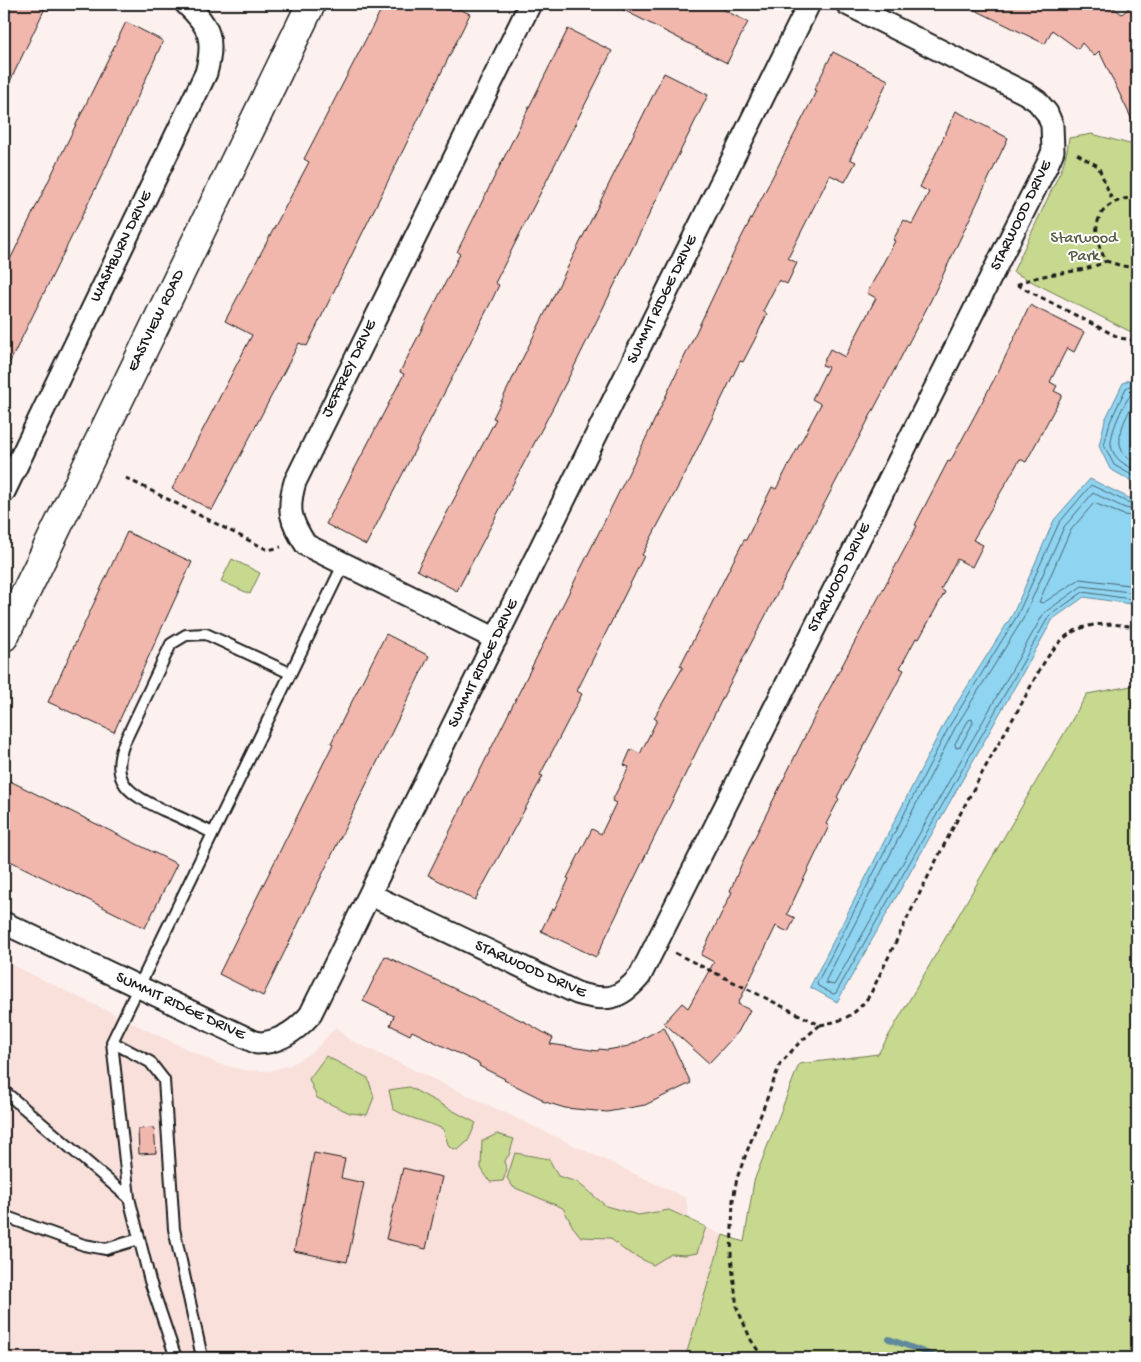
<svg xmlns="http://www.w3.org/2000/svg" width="1141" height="1362" viewBox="0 0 1141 1362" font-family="'Gochi Hand',sans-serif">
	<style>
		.built { fill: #f9e0db }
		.green { fill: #c6d98e; stroke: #717a55 }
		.water { fill: #8fd4f1; stroke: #618a9c }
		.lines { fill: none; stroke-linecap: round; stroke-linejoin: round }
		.shore { stroke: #4a6671; stroke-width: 1 }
		.stream { stroke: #618a9c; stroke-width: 6 }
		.building { fill: #f1b7ad; stroke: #1c1c1c }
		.lane-casing { stroke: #1c1c1c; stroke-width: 14 }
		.street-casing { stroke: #1c1c1c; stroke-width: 25 }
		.secondary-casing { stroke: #1c1c1c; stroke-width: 31 }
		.path { stroke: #1c1c1c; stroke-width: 3; stroke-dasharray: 5 4; stroke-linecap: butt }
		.lane { stroke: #fff; stroke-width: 10 }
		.street { stroke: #fff; stroke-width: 21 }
		.secondary { stroke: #fff; stroke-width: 28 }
		.labels { text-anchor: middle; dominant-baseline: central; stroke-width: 4; stroke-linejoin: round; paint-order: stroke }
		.street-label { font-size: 16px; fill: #1c1c1c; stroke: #fff }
		.park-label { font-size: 16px; fill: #585e44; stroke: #fff }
	</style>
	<rect width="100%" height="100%" fill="#fcf1ef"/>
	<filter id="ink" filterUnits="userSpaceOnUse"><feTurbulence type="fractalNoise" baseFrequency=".02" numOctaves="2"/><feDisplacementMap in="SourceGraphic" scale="10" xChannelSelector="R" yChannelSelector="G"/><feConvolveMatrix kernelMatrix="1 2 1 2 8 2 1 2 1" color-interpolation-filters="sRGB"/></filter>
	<g filter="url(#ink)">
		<!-- built -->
		<path class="built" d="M 4,961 L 216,1063 L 244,1070 L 269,1071 L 290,1065 L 314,1051 L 336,1027 L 348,1039 L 686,1198 L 689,1219 L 723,1235 L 685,1358 L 4,1358 Z"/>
		<!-- green -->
		<path class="green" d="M 1092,134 L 1137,146 L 1137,335 L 1013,272 L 1062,168 L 1067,151 L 1069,138 Z
			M 232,559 L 260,573 L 250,594 L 221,581 Z
			M 1137,685 L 1137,1358 L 685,1358 L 723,1235 L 744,1242 L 754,1181 L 799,1064 L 878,1054 L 1087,694 Z
			M 326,1056 L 368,1078 L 374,1097 L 367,1115 L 350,1113 L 317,1098 L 309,1079 Z
			M 409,1087 L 476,1123 L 468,1141 L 458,1150 L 449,1147 L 443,1129 C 426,1121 409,1119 393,1109 L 389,1090 Z
			M 497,1134 L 514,1139 L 509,1155 L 504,1162 L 507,1169 L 503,1181 L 490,1182 L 481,1168 L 482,1141 Z
			M 515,1153 L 549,1159 L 558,1176 L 577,1182 L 606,1206 L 638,1215 L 669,1210 L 706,1227 L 697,1253 L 685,1255 L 671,1254 L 653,1265 L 624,1250 L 610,1238 L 581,1237 L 573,1227 L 563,1208 L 513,1187 L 507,1178 Z"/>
		<!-- water -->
		<path class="water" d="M 1137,376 L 1137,484 L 1110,469 L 1099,446 L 1105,420 L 1123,383 Z
			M 1090,479 L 1129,498 L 1137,499 L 1137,605 L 1084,597 L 1053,619 L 837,1002 L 810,987 L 945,722 L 1013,614 L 1054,520 Z"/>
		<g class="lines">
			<!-- shore -->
			<path class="shore" d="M 1137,382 L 1126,388 L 1110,422 L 1104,445 L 1114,465 L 1137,478
				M 1137,389 C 1127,393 1110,432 1111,444 C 1112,459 1126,465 1137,471
				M 1137,397 C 1129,412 1112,438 1124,454 C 1126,458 1133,460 1137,463
				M 1137,504 L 1127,502 L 1091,485 L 1059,523 L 1017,616 L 950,725 L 817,983 L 818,986 L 833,994 L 836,993 L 1049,616 L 1083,592 L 1137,600
				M 1137,510 L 1125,508 L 1093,493 L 1064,527 L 1023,619 L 955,728 L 826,980 L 826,983 L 834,985 L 1044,613 L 1082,586 L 1137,593
				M 1137,517 L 1124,515 L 1094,503 L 1070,531 L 1039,602 L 1043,603 L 1080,579 L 1137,586
				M 969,720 L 972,719 L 973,723 L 960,747 L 956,748 L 955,744 Z"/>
			<!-- stream -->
			<path class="stream" d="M 889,1339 L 940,1358"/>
		</g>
		<!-- building -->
		<path class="building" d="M 4,4 L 47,4 L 4,94 Z
			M 384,4 L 449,4 L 470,14 L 307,346 L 299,343 L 212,510 L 172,489 L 252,335 L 225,321 L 309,162 L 304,159 Z
			M 612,4 L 712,4 L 748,22 L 727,63 Z
			M 963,4 L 1108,4 L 1122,14 L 1133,4 L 1137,4 L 1137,130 L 1099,51 L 1094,56 L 1082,43 L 1078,49 L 1052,30 L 1045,44 Z
			M 126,22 L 163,41 L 106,167 L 4,374 L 4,272 Z
			M 568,29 L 612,51 L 495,283 L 499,285 L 490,304 L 366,545 L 326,524 L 404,374 L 400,372 L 460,254 L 457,252 Z
			M 833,52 L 888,80 L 850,159 L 856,162 L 845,182 L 830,175 L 788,258 L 797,263 L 787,284 L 779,280 L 763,311 L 767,314 L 754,341 L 743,362 L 740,361 L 687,470 L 642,555 L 644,556 L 577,691 L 582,694 L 540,775 L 543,776 L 475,900 L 428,875 L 644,442 L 737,246 L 812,100 L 816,91 L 814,90 Z
			M 664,73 L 708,95 L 571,373 L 457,591 L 417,570 L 496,419 L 493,418 Z
			M 956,111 L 1008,138 L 931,300 L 725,693 L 596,957 L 541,931 L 552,909 L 554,910 L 569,879 L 567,878 L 592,829 L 601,834 L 616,803 L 612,801 L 629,767 L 624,765 L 631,749 L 640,754 L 657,720 L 654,718 L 683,667 L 680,666 L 744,540 L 746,540 L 772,487 L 776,489 L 821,404 L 812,399 L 828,367 L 822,365 L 830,349 L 845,357 L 876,298 L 867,293 L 895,241 L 893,240 L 904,220 L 912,224 L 929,192 L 920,187 Z
			M 1030,305 L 1084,332 L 1074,352 L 1067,348 L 1050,382 L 1057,386 L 1054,391 L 1062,395 L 1026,462 L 1020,459 L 973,540 L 983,545 L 972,567 L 957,559 L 941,589 L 945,592 L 919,639 L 916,638 L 900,668 L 904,670 L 837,797 L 839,799 L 826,824 L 829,826 L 787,914 L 795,918 L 788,932 L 776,926 L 738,1004 L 750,1010 L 738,1032 L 709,1063 L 664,1023 L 682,1003 L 688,1008 L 714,962 L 701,955 L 732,892 L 730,891 L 742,863 L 815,716 L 917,526 L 915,525 L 948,461 L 950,462 L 999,370 Z
			M 127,532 L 192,562 L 114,732 L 48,702 Z
			M 386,634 L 429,656 L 263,996 L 219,974 L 333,744 L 331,743 Z
			M 10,781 L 177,864 L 145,928 L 4,858 L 4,793 Z
			M 385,956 L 527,1023 L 553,1038 L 550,1044 L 598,1051 L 599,1049 L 607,1050 L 629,1046 L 664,1027 L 691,1083 L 645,1105 L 607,1112 L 565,1108 L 542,1101 L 542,1099 L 504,1080 L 505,1079 L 479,1066 L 480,1064 L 412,1031 L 410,1035 L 390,1025 L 394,1016 L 363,1001 Z
			M 154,1128 L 156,1153 L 139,1154 L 138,1129 Z
			M 314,1153 L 345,1159 L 341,1178 L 364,1183 L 347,1262 L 294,1251 Z
			M 403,1168 L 442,1177 L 426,1249 L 386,1239 Z"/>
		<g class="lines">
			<!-- lane casing -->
			<g class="lane-casing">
				<path id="lane" d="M 213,833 C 196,825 180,817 163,810 C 130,794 109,783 124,743 L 171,644 L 186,635 L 206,634 L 290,673
					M 112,1042 L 150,1062 L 164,1080 L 174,1229 L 202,1357
					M 4,1091 L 129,1198
					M 4,1216 L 84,1245 L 106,1249 L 139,1239
					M 176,1358 L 150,1281 L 129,1198 L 112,1042 L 343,565
					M 198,1358 L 243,1358"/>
			</g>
			<!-- street casing -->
			<g class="street-casing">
				<path id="street" d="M 4,492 L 206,73 C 215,40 210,26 186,4
					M 496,639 L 306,545 C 290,521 287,509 295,482 L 530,4
					M 371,895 L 577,993 C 606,1002 620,1000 640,976 L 1047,165 L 1053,151 L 1052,125 L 1047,113 L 1037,101 L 1025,93 L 847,4
					M 4,923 L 257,1043 C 279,1043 296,1031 310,1015 L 809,4"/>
			</g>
			<!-- secondary casing -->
			<g class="secondary-casing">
				<path id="secondary" d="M 4,637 L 311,4"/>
			</g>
			<!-- path -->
			<path class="path" d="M 1077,154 L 1098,166 L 1113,202
				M 1137,197 C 1097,200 1087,227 1106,261 L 1122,266 L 1137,268
				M 1017,285 L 1120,338 L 1137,341
				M 1017,285 C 1045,270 1078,276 1106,261
				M 126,478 L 268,550 L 281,547
				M 675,953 L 820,1025 C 846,1020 854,1016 870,995 C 917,898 963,803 1018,710 C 1032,686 1045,652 1068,635 C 1090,620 1113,624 1137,627
				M 763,1358 L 751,1340 L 737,1308 L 731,1256 L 733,1200 L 737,1178 L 780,1064 L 799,1043 L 820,1025"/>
			<!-- lane -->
			<use href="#lane" class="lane"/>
			<!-- street -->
			<use href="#street" class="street"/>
			<!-- secondary -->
			<use href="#secondary" class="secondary"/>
		</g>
	</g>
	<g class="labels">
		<!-- street labels -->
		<g class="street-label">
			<text transform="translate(1022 216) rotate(-64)">STARWOOD DRIVE</text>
			<text transform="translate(122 247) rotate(-64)">WASHBURN DRIVE</text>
			<text transform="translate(663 300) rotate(-64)">SUMMIT RIDGE DRIVE</text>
			<text transform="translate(157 321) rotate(-64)">EASTVIEW ROAD</text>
			<text transform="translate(350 369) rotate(-64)">JEFFREY DRIVE</text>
			<text transform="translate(840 578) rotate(-63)">STARWOOD DRIVE</text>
			<text transform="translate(484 664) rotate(-64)">SUMMIT RIDGE DRIVE</text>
			<text transform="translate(530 970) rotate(24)">STARWOOD DRIVE</text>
			<text transform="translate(180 1007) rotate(25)">SUMMIT RIDGE DRIVE</text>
		</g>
		<!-- park labels -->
		<g class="park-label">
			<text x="1084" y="239">Starwood<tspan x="1084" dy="18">Park</tspan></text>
		</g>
	</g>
	<!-- margin -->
	<rect width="1141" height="1362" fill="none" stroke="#fff" stroke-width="20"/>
	<rect x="10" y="10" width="1121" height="1342" fill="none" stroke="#1c1c1c" stroke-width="2" filter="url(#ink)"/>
</svg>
